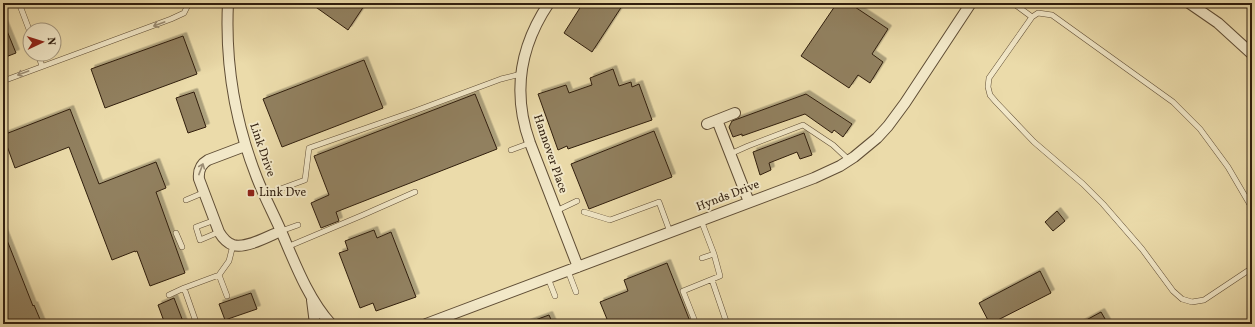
<svg xmlns="http://www.w3.org/2000/svg" width="1255" height="327" viewBox="0 0 1255 327" font-family="Vollkorn,serif">
	<style>
		.building { fill: #91805f; stroke: #301e0e; filter: url(#shadow) }
		.lines { fill: none; stroke-linecap: round; stroke-linejoin: round }
		.lane-casing { stroke: #5f4d35; stroke-width: 6 }
		.street-casing { stroke: #5f4d35; stroke-width: 12 }
		.lane { stroke: #f2e8c8; stroke-width: 5 }
		.street { stroke: #f2e8c8; stroke-width: 10 }
		.oneway { stroke: #9b8d74 }
		.poi-dot { fill: #8f2418; stroke: #f2e8c8; stroke-width: 1.5 }
		.labels { text-anchor: middle; dominant-baseline: central; stroke-width: 4; stroke-linejoin: round; paint-order: stroke }
		.street-label { font-size: 12px; fill: #301e0e; stroke: #f2e8c8 }
		.poi-label { font-size: 12px; fill: #301e0e; stroke: #f2e8c8; text-anchor: start }
	</style>
	<defs>
		<filter id="shadow"><feDropShadow dx="3.5" dy="-3.5" stdDeviation="0" flood-color="#0004"/></filter>
	</defs>
	<rect width="100%" height="100%" fill="#ebdbaa"/>
	<filter id="stains"><feTurbulence type="fractalNoise" baseFrequency=".005" numOctaves="4"/><feColorMatrix values="0 0 0 0 .2 0 0 0 0 .09 0 0 0 0 .02 0 0 0 .5 -.17"/></filter>
	<radialGradient id="worn" r=".72"><stop offset=".6" stop-color="#630" stop-opacity="0"/><stop offset="1" stop-color="#630" stop-opacity=".3"/></radialGradient>
	<!-- building -->
	<path class="building" d="M 310,3 L 366,3 L 348,30 Z
		M 583,3 L 624,3 L 592,52 L 564,33 Z
		M 837,3 L 849,3 L 888,29 L 872,54 L 883,62 L 870,83 L 858,75 L 849,88 L 801,56 Z
		M 3,21 L 16,53 L 3,58 Z
		M 183,36 L 197,74 L 105,108 L 91,69 Z
		M 364,60 L 383,108 L 282,147 L 263,99 Z
		M 613,69 L 619,86 L 631,82 L 632,87 L 639,84 L 652,120 L 568,149 L 567,146 L 558,150 L 538,94 L 566,85 L 569,93 L 592,85 L 590,78 Z
		M 194,92 L 206,127 L 188,133 L 176,98 Z
		M 475,94 L 497,149 L 336,212 L 339,221 L 321,228 L 311,203 L 329,195 L 314,156 Z
		M 806,94 L 852,124 L 843,137 L 834,130 L 832,133 L 805,114 L 742,136 L 742,134 L 733,137 L 729,127 L 732,121 Z
		M 70,109 L 99,184 L 156,162 L 166,188 L 156,192 L 185,273 L 150,286 L 137,251 L 135,252 L 135,251 L 112,260 L 69,147 L 15,168 L 3,135 Z
		M 654,131 L 672,177 L 589,209 L 571,164 Z
		M 804,133 L 812,155 L 800,159 L 797,152 L 769,163 L 771,170 L 760,175 L 753,152 Z
		M 1057,211 L 1065,221 L 1053,231 L 1045,222 Z
		M 3,230 L 33,306 L 34,305 L 42,324 L 3,324 Z
		M 374,230 L 377,238 L 391,232 L 416,297 L 376,311 L 373,303 L 360,308 L 339,253 L 348,250 L 345,241 Z
		M 667,263 L 691,324 L 609,324 L 600,302 L 628,291 L 624,280 Z
		M 1040,271 L 1051,293 L 990,324 L 979,303 Z
		M 251,293 L 257,309 L 225,320 L 219,304 Z
		M 174,298 L 184,324 L 165,324 L 158,305 Z
		M 1101,312 L 1108,324 L 1079,324 Z
		M 549,315 L 553,324 L 527,324 L 527,323 Z"/>
	<g class="lines">
		<!-- lane casing -->
		<g class="lane-casing">
			<path id="lane" d="M 19,3 L 30,32
				M 1013,3 L 1032,17
				M 38,54 L 42,66
				M 3,81 L 171,19 L 184,13 L 189,3
				M 511,150 L 530,143
				M 730,154 L 748,146 L 803,125 L 833,145 L 849,160
				M 264,195 L 305,180 L 309,148 L 415,111 L 501,79 L 521,74
				M 186,200 L 205,192
				M 1252,208 L 1228,167 L 1200,129 L 1173,102 L 1052,15 L 1038,13 L 1032,17 L 989,78 L 988,87 L 990,95 L 996,102 L 1034,142 L 1083,184 L 1103,204 L 1142,249 L 1173,291 L 1182,299 L 1192,302 L 1204,300 L 1252,268
				M 556,211 L 577,201
				M 584,212 L 610,220 L 659,202 L 670,232
				M 215,220 L 196,227 L 200,240 L 219,232
				M 281,231 L 298,225
				M 176,233 L 182,247
				M 287,247 L 363,215 L 415,192
				M 702,258 L 714,254
				M 568,271 L 576,292
				M 548,278 L 555,296
				M 712,280 L 727,324
				M 184,288 L 196,322
				M 169,295 L 184,288 L 219,275
				M 227,296 L 219,275 L 229,261 L 233,245
				M 696,324 L 683,291 L 720,276 L 714,254 L 701,220"/>
		</g>
		<!-- street casing -->
		<g class="street-casing">
			<path id="street" d="M 228,3 C 225,64 235,122 257,178 C 264,196 273,213 281,231 C 294,261 308,299 331,324
				M 549,3 C 520,46 512,93 530,143 L 578,267
				M 1189,3 L 1218,23 L 1252,54
				M 717,120 L 749,202
				M 707,124 L 735,113
				M 245,146 L 208,160 C 201,164 198,170 199,179 L 219,232 C 222,237 227,243 233,245 C 246,249 269,236 281,231
				M 312,300 L 315,324
				M 426,324 L 814,178 L 840,166 L 854,157 L 877,138 L 888,126 L 905,103 L 971,3"/>
		</g>
		<!-- lane -->
		<use href="#lane" class="lane"/>
		<!-- street -->
		<use href="#street" class="street"/>
	</g>
	<!-- one-way arrows -->
	<defs><path id="oneway-shaft" d="M-6 0H5M1.5-3L5.5 0L1.5 3" fill="none" stroke-width="1.6" stroke-linecap="round" stroke-linejoin="round"/></defs>
	<g class="oneway">
		<use href="#oneway-shaft" transform="translate(159 24) rotate(160)"/>
		<use href="#oneway-shaft" transform="translate(23 73) rotate(160)"/>
		<use href="#oneway-shaft" transform="translate(201 169) rotate(-69)"/>
	</g>
	<!-- markers -->
	<rect class="poi-dot" x="247" y="189" width="8" height="8" rx="2"/>
	<g class="labels">
		<!-- street labels -->
		<g class="street-label">
			<text transform="translate(262 150) rotate(71)">Link Drive</text>
			<text transform="translate(550 154) rotate(71)">Hannover Place</text>
			<text transform="translate(728 196) rotate(-21)">Hynds Drive</text>
		</g>
		<!-- poi labels -->
		<g class="poi-label">
			<text x="259" y="193">Link Dve</text>
		</g>
	</g>
	<!-- margin -->
	<rect width="1255" height="327" fill="none" stroke="#ebdbaa" stroke-width="16"/>
	<rect x="4" y="4" width="1247" height="319" fill="none" stroke="#301e0e" stroke-width="2"/>
	<rect x="8" y="8" width="1239" height="311" fill="none" stroke="#301e0e"/>
	<!-- north arrow -->
	<g transform="translate(42 42) rotate(86)"><circle r="19" fill="#f2e8c8" stroke="#a4977e"/>
	<path d="M0-3L7 15L0 10L-7 15Z" fill="#8f2418"/>
	<text y="-6" font-size="11" font-weight="bold" text-anchor="middle" fill="#301e0e">N</text>
	</g>
	<rect width="100%" height="100%" filter="url(#stains)"/>
	<rect width="100%" height="100%" fill="url(#worn)"/>
</svg>
